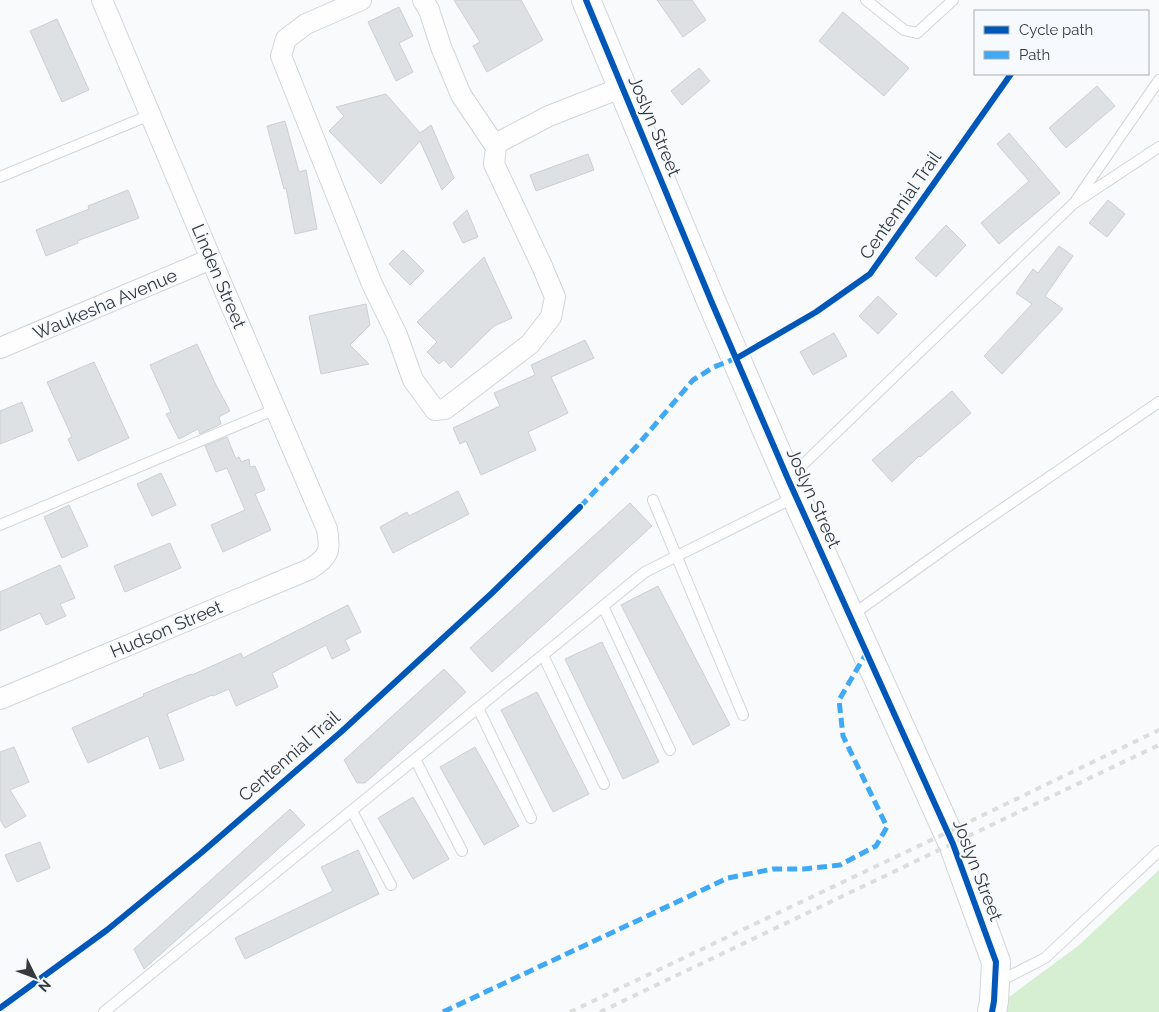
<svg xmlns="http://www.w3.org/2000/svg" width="1159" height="1012" viewBox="0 0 1159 1012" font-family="Raleway,sans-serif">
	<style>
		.green { fill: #d6eed1 }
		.building { fill: #dee1e4; stroke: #cdcfd2 }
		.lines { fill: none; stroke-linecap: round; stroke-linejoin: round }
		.lane-casing { stroke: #d3d5d8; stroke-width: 12 }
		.street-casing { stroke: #d3d5d8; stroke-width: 22 }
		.secondary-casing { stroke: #d3d5d8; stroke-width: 30 }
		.lane { stroke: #fefeff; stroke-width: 10 }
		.street { stroke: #fefeff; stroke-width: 20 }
		.secondary { stroke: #fefeff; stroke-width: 28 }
		.rail { stroke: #dcdddd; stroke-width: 4; stroke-dasharray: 6 6; stroke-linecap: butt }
		.quiet { stroke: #3fa9f5; stroke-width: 5; stroke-dasharray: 10 5; stroke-linecap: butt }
		.cycleway-casing { stroke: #f6fafe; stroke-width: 9 }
		.cycleway { stroke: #0057b8; stroke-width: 6 }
		.labels { text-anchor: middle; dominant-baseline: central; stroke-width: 4; stroke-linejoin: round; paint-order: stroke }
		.street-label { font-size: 18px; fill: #35393c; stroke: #f6fafe }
	</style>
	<rect width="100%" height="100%" fill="#f8fafc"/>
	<!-- green -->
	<path class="green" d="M 1159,870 L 1159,1012 L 1000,1012 L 1005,1000 L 1078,946 Z"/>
	<!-- building -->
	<path class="building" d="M 454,0 L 521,0 L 543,40 L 487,72 L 473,46 L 480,42 Z
		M 657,0 L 692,0 L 706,20 L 683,37 Z
		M 399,7 L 413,36 L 399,43 L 413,72 L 396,81 L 368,22 Z
		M 843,12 L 909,68 L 884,96 L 819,41 Z
		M 57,19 L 89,90 L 62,102 L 30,31 Z
		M 699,68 L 710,81 L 682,105 L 671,91 Z
		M 1097,86 L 1115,106 L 1066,148 L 1049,128 Z
		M 386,94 L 420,133 L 431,125 L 454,178 L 442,190 L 420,141 L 381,184 L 329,131 L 344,116 L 336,107 Z
		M 285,121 L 299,172 L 306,170 L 317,229 L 295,234 L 286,188 L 284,189 L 267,126 Z
		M 1009,133 L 1060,193 L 999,244 L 981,223 L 1029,181 L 997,144 Z
		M 588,154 L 594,170 L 536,191 L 530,175 Z
		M 128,190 L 139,218 L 77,241 L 78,243 L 46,256 L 36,230 L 89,209 L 88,206 Z
		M 1108,200 L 1125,214 L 1107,237 L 1089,223 Z
		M 467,210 L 478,237 L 463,243 L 453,223 Z
		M 946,225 L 966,245 L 936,277 L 915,258 Z
		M 1059,246 L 1073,256 L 1045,296 L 1063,309 L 1002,374 L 984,356 L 1032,304 L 1016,293 L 1033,269 L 1038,273 Z
		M 403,250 L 424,271 L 410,285 L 389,264 Z
		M 484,257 L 512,318 L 494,326 L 451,368 L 444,360 L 439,364 L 427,352 L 437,342 L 417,322 Z
		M 878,296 L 897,314 L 878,334 L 859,316 Z
		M 366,304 L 370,325 L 350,345 L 369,364 L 321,374 L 309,316 Z
		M 834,333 L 847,356 L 813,375 L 800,352 Z
		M 585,340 L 594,358 L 551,377 L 568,413 L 528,432 L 536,450 L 481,475 L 466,441 L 460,444 L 453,428 L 500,406 L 494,393 L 535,375 L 531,365 Z
		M 197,344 L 216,385 L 230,411 L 219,417 L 221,424 L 200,434 L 198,429 L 179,439 L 166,414 L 171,412 L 150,365 Z
		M 94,362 L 129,438 L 78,461 L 68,439 L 72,437 L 47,382 Z
		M 952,391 L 971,413 L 920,457 L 919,456 L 892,482 L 872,460 Z
		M 22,402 L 33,431 L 0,444 L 0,411 Z
		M 227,437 L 236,459 L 239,457 L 241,462 L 249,459 L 250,467 L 255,466 L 265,490 L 255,494 L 271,530 L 223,552 L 211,525 L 245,510 L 227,468 L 216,472 L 205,446 Z
		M 161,473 L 176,505 L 152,516 L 137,484 Z
		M 458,491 L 469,514 L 393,553 L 380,527 L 407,512 L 409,516 Z
		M 630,503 L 652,526 L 492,672 L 470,648 Z
		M 69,505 L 88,546 L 62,558 L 44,517 Z
		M 170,543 L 181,568 L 125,592 L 114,566 Z
		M 60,565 L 75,598 L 60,604 L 66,616 L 46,625 L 40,613 L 0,631 L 0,592 Z
		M 658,586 L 730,725 L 693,745 L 621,605 Z
		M 348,605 L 361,632 L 345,640 L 350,650 L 332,659 L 326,645 L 272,673 L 278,687 L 236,706 L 229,689 L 213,696 L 212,695 L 167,714 L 184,760 L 160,769 L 148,736 L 88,763 L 72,728 L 144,696 L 143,694 L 191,674 L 192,675 L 241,653 L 243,658 Z
		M 602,642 L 659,762 L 623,779 L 565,659 Z
		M 444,669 L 466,692 L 365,783 L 357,783 L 344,760 Z
		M 537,692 L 589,794 L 553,812 L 501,710 Z
		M 14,747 L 29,782 L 10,790 L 26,816 L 5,828 L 0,819 L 0,752 Z
		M 475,747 L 519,826 L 484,845 L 440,767 Z
		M 413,797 L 449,859 L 413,879 L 378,818 Z
		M 290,809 L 305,825 L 144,969 L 134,949 Z
		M 40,842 L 50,868 L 17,882 L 5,855 Z
		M 358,850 L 379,894 L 245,959 L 235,938 L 333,891 L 321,867 Z"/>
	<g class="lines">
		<!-- lane casing -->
		<g class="lane-casing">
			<path id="lane" d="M 866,0 L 904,30 L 917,33 L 953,0
				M 0,177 L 150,115
				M 1077,199 L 1159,80
				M 789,478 L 1073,204 L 1159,147
				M 653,500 L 743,715
				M 0,525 L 276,409
				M 603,606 L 670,750
				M 852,615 L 957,540 L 1159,402
				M 543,655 L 604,784
				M 478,708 L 531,818
				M 415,759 L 462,851
				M 352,811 L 391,885
				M 998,982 L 1045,958 L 1159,851
				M 104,1012 L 645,572 L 795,497"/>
		</g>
		<!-- street casing -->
		<g class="street-casing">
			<path id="street" d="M 361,0 L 306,24 L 286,39 L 281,56 L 372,284 L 397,335 L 413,380 L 435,410 L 445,409 L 530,344 L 551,317 L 555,297 L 542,266 L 494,164 L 496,147 L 499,142 L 549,116 L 623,87
				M 423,0 L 429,10 L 441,47 L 461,95 L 496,147
				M 0,348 L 211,259
				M 0,699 L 310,569 C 329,557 331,551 327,529 L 211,259 L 102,0"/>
		</g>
		<!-- secondary casing -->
		<g class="secondary-casing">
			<path id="secondary" d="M 586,0 L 712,303 L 788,479 L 953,844 L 996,962 L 994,1001 L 992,1012"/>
		</g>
		<!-- lane -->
		<use href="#lane" class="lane"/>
		<!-- street -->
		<use href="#street" class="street"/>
		<!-- secondary -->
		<use href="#secondary" class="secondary"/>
		<!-- rail -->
		<path class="rail" d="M 570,1012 L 948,832 L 1159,730
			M 600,1012 L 1159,745"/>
		<!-- quiet -->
		<path class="quiet" d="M 580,507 L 636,447 L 693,380 L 714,367 L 737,358
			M 443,1012 L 728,878 L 773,869 L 804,869 L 840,865 L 876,846 L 887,827 L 843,736 L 839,700 L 867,652"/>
		<!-- cycleway casing -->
		<g class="cycleway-casing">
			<path id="cycleway" d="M 586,0 L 712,303 L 788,479 L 953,844 L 996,962 L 994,1001 L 992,1012
				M 737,358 L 816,312 L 870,274 L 1011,74
				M 0,1008 L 107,930 L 201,853 L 341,732 L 492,593 L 580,507"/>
		</g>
		<!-- cycleway -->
		<use href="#cycleway" class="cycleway"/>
	</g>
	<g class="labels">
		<!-- street labels -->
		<g class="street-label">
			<text transform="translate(655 126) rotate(67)">Joslyn Street</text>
			<text transform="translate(900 205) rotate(-55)">Centennial Trail</text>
			<text transform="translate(219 276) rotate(67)">Linden Street</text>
			<text transform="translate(105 304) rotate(-23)">Waukesha Avenue</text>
			<text transform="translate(814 498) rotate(66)">Joslyn Street</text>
			<text transform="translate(166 629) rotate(-23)">Hudson Street</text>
			<text transform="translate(289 756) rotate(-41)">Centennial Trail</text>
			<text transform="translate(978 870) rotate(69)">Joslyn Street</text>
		</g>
	</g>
	<!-- legend -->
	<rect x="974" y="10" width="175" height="65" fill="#f6fafe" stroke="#a9adb0"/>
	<rect x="984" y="26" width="25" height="8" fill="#0057b8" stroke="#a9adb0"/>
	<text x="1019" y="35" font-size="15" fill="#35393c">Cycle path</text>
	<rect x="984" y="51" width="25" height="8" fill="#3fa9f5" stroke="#a9adb0"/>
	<text x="1019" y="60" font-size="15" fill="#35393c">Path</text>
	<!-- north arrow -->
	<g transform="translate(35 977) rotate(132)" stroke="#f6fafe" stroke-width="4" paint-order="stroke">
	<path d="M0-4L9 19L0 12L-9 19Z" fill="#35393c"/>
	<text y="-8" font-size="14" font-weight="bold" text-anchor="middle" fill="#35393c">N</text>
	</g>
</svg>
